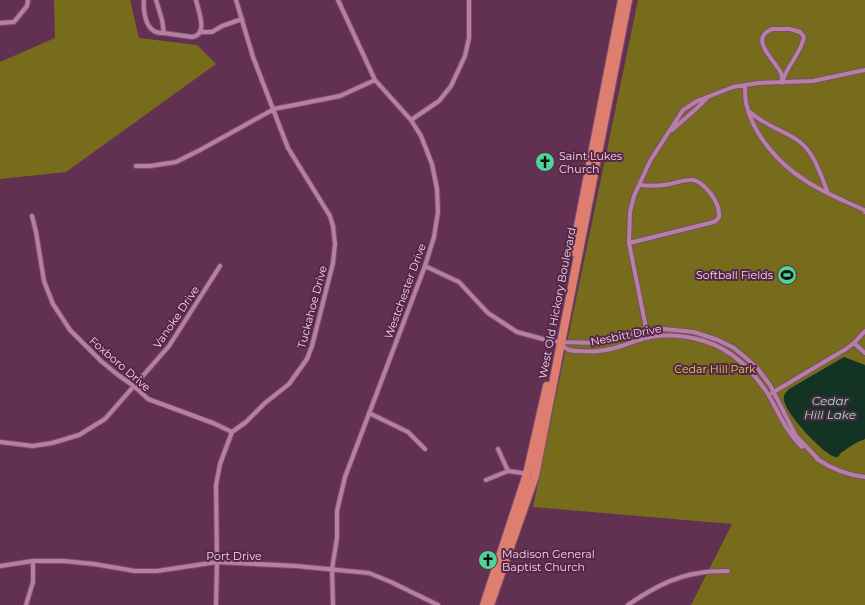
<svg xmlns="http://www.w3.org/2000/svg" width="865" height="605" viewBox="0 0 865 605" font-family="Montserrat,sans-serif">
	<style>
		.green { fill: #776c1c }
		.water { fill: #133425 }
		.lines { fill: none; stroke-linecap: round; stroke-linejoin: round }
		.street-casing { stroke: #7a4f6c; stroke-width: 6 }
		.primary-casing { stroke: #7a4f6c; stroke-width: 10 }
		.street { stroke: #b77fa3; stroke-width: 4 }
		.primary { stroke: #dd7e71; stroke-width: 8 }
		.labels { text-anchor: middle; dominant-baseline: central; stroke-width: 4; stroke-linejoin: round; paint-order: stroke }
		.poi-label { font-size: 11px; fill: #f4d5e8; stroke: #562647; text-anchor: start }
		.street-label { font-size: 11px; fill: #f4d5e8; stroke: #562647 }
		.park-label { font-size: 11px; fill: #e4d14b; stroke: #562647 }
		.water-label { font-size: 12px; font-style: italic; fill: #70fabb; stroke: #562647 }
	</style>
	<rect width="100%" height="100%" fill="#623152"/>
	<!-- green -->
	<path class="green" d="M 54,0 L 130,0 L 139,38 L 197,45 L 216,64 L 66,172 L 0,179 L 0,62 L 55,38 Z
		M 638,0 L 865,0 L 865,605 L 691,605 L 732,524 L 533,507 Z"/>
	<!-- water -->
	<path class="water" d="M 844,357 L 865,365 L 865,439 C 856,442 849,447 841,453 C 839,455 839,458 835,457 C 823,454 785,413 784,400 C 783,395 786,392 789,389 Z"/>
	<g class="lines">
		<!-- street casing -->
		<g class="street-casing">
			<path id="street" d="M 144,0 C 143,9 145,26 154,31 C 157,33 160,33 164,33 L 162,20 L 156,0
				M 0,23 L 14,22 L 27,6 L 28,0
				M 772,29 L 790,29 L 800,32 L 804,37 C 801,54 786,66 782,83 C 782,80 782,76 781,73 C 775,60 748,39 772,29 Z
				M 200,32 L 212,32 L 222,26 L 242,19
				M 164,33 L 192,37 C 209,35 198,10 196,0
				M 745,85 C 745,91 745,97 746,103 C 753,135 779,164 806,181 C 824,193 845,201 864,210 L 865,212
				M 750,112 C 765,126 784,130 800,142 C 815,154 821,176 828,193
				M 411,120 L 439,101 L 451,86 L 465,56 L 469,38 L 469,0
				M 672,130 L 696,109 L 708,97
				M 136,166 L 150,166 L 176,162 L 200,150 L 274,109 L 340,96 L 375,80
				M 32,216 L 36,232 L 44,281 L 53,304 L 70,330 L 101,361 L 118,375 L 134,386 L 148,399 L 213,423 L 232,432
				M 629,243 L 710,223 L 716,221 L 719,217 C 720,208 716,201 711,194 C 693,171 687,182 664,185 C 655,186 647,186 639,185
				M 425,266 L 459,282 L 488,313 L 517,332 L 543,339 L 561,342 L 597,343 L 612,340 L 646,330 L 664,329 L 694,332 L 718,340 L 734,348 L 746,358 L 758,369 L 770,385 L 796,436 L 818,459
				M 648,338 L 629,243 L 630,212 L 634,196 L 650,161 L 683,110 L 697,101 L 733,87 L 758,83 L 813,81 L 865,70
				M 561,343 C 563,345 565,348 567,349 C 570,351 576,351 579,351 C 592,352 606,351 618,347 C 629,344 639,339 650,337 C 668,334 687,336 704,341 C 733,350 752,370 768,394 C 779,413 786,432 802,447
				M 854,343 L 865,353
				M 772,393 L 846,349 L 854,343 L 865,331
				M 369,413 L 408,432 L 425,449
				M 0,442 L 33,446 L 52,443 L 79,435 L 105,419 L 169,346 L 220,266
				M 498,449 L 508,471
				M 817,459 C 832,469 847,475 865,477
				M 486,480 L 508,471 L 529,474
				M 0,566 L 33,561 L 64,561 L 94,564 L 135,571 L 157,571 L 217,562 L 296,566 L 369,573 L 391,582 L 438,605
				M 26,605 L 33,582 L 33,561
				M 216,605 L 217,562 L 216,485 L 220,464 L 232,432 L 246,422 L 265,403 L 289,384 L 307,359 L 312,346 L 333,263 L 335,244 L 333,226 L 330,216 L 288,148 L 253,57 L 236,0
				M 333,605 L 332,569 L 337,538 L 337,511 L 345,477 L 425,266 L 434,237 L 438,212 L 437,189 L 432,164 L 421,136 L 411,120 L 375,80 L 338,0
				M 628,605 C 650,590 672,577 699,573 C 708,571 718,571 728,571"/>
		</g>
		<!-- primary casing -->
		<g class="primary-casing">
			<path id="primary" d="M 573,252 L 622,0
				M 484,605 L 527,474 L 547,386
				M 490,605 L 535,476 L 628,0"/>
		</g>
		<!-- street -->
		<use href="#street" class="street"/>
		<!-- primary -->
		<use href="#primary" class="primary"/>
	</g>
	<!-- icons -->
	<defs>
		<g id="church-disc" transform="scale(1)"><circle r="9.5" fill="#4ed399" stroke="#562647"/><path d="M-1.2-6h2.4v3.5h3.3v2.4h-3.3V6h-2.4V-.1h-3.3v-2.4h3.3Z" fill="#111"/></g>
		<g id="stadium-disc" transform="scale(1)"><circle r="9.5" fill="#4ed399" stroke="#562647"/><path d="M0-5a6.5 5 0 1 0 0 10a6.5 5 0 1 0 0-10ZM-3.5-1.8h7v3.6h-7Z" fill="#111"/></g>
	</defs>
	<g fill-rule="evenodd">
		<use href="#church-disc" x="545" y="162"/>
		<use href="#stadium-disc" x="787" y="275"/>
		<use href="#church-disc" x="488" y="560"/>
	</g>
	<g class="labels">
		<!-- poi labels -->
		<g class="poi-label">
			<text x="559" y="156">Saint Lukes<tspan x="559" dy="13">Church</tspan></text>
			<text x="773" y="275" text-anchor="end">Softball Fields</text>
			<text x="502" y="554">Madison General<tspan x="502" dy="13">Baptist Church</tspan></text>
		</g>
		<!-- street labels -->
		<g class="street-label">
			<text transform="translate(405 291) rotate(-70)">Westchester Drive</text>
			<text transform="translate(557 303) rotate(-79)">West Old Hickory Boulevard</text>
			<text transform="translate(312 307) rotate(-75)">Tuckahoe Drive</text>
			<text transform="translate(176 317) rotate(-56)">Vanoke Drive</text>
			<text transform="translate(626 335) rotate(-11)">Nesbitt Drive</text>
			<text transform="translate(120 364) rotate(41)">Foxboro Drive</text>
			<text x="234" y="556">Port Drive</text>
		</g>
		<!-- park labels -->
		<g class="park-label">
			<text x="715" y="369">Cedar Hill Park</text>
		</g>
		<!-- water labels -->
		<g class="water-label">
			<text x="830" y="400">Cedar<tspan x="830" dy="14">Hill Lake</tspan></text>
		</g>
	</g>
</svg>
